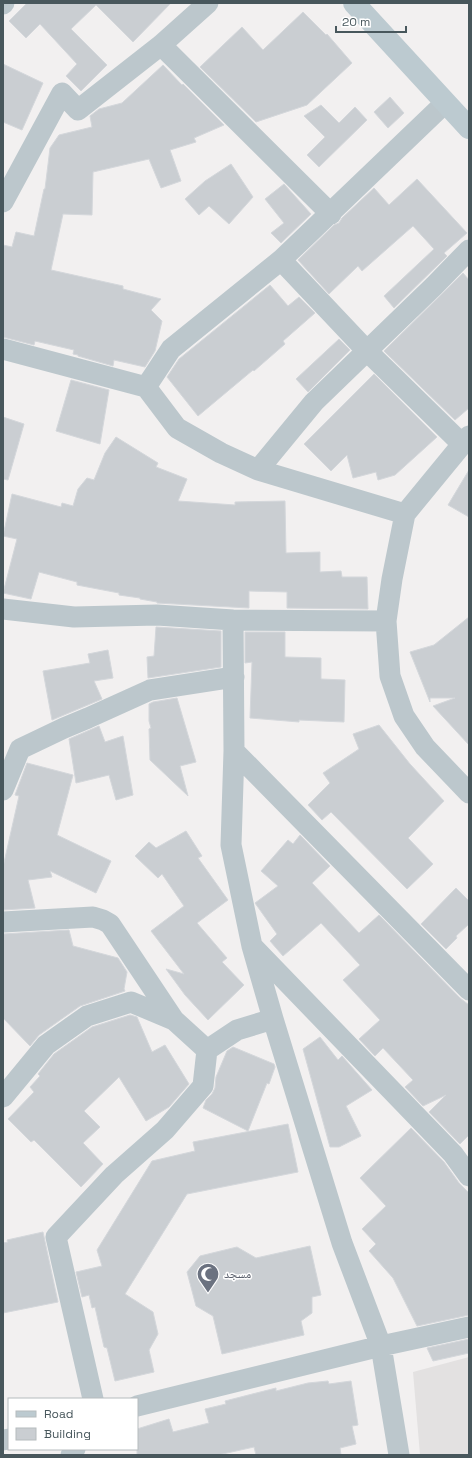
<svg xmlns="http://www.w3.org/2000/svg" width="472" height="1458" viewBox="0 0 472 1458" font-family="'Space Grotesk','Noto Naskh Arabic',sans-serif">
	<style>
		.education { fill: #e3e1e1 }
		.building { fill: #caced2; stroke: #d4d7db }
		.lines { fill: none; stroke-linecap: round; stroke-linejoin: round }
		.street { stroke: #bcc7cc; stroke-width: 21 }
		.secondary { stroke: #bccad0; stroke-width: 22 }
		.labels { text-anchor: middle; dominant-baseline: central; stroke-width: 3; stroke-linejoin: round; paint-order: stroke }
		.worship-label { font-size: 12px; fill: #5b616d; stroke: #fff; text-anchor: start }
	</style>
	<rect width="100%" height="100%" fill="#f2f0f0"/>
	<!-- education -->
	<path class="education" d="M 469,1357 L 469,1455 L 420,1455 L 413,1372 Z"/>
	<!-- building -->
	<path class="building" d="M 27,3 L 171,3 L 133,42 L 96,5 L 71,29 L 107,65 L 81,91 L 66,76 L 77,64 L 40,24 L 26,38 L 9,21 Z
		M 303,12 L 326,35 L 327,34 L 352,63 L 307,105 L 256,122 L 200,67 L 242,27 L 263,50 Z
		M 3,64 L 43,83 L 22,130 L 3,122 Z
		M 163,65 L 182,85 L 183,84 L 224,125 L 194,138 L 196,142 L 170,150 L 181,181 L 161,188 L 149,159 L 93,172 L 92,215 L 63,214 L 51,270 L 123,286 L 123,289 L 161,299 L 151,310 L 162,321 L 155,351 L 145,367 L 114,360 L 113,366 L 78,356 L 78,355 L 73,354 L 74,350 L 35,341 L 34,345 L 3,337 L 3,245 L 12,247 L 16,232 L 34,236 L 44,189 L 45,189 L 50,148 L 59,135 L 92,127 L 90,116 L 99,109 L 122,103 Z
		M 390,97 L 404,113 L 388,128 L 374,112 Z
		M 321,105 L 339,123 L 355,107 L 367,120 L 319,167 L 307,155 L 325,137 L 304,116 Z
		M 231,164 L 253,197 L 229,224 L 209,206 L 199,215 L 185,199 L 205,181 Z
		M 417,179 L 467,233 L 444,253 L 447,256 L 394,308 L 384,296 L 434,249 L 413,226 L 362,271 L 358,266 L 329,294 L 298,260 L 334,225 L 339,223 L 342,218 L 374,188 L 389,205 Z
		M 284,184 L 311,214 L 281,243 L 271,233 L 284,223 L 265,199 Z
		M 463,273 L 469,280 L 469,408 L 455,420 L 384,351 Z
		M 270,285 L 288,306 L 299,297 L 315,313 L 283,341 L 285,344 L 254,371 L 253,370 L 198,416 L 167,377 L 179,359 Z
		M 339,339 L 350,350 L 308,392 L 296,379 Z
		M 374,374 L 437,437 L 395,475 L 378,480 L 376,472 L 353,478 L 347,455 L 331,471 L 304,444 Z
		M 71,380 L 109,390 L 100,444 L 56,431 Z
		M 3,417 L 24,424 L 8,480 L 3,479 Z
		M 116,437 L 158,463 L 156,467 L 187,479 L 178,501 L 235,505 L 235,502 L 285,501 L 286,553 L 320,552 L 320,572 L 341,571 L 342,577 L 367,577 L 368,609 L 287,608 L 287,592 L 249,591 L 249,608 L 157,603 L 157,602 L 140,599 L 140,598 L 119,595 L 119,593 L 77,585 L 77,582 L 39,572 L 31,599 L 3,593 L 17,539 L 3,536 L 12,494 L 61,507 L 62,503 L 73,506 L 78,489 L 87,478 L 94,480 L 105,453 Z
		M 469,470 L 469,517 L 448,505 Z
		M 469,617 L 469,745 L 433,706 L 455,698 L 430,698 L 430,702 L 410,652 L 434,645 Z
		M 156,627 L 221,631 L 221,667 L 148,678 L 147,657 L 154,656 Z
		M 245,632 L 285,632 L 285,657 L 321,658 L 321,679 L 345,680 L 344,722 L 299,720 L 299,722 L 250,718 L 252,662 L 245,663 Z
		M 108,650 L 113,678 L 94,681 L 102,699 L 52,720 L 43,671 L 90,663 L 88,654 Z
		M 177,698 L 196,762 L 180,766 L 188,796 L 150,760 L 149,729 L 151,728 L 149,721 L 149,704 L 153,702 Z
		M 379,725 L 410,764 L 444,801 L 408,838 L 433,864 L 407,889 L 331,812 L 322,820 L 308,805 L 330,783 L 323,773 L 359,749 L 353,734 Z
		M 99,726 L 105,742 L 123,736 L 133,795 L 116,800 L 109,775 L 76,783 L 69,739 Z
		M 27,763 L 73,775 L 57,835 L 111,861 L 96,893 L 50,871 L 52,877 L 28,880 L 35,908 L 3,910 L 3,867 L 19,796 L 15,795 Z
		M 186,831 L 202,856 L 198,858 L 228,900 L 197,923 L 227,958 L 222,962 L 244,985 L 208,1020 L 185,995 L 166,969 L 184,974 L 151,931 L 184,906 L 162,874 L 158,878 L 135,856 L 149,842 L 156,848 Z
		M 300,835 L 330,866 L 312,883 L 359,933 L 379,915 L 460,998 L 469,1005 L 469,1135 L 460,1144 L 429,1112 L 446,1095 L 423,1106 L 405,1087 L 413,1080 L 383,1048 L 375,1056 L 359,1039 L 380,1020 L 343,980 L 360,965 L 321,923 L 283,956 L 270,941 L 277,934 L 255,903 L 278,886 L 261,871 L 288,840 L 293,844 Z
		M 456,888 L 469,901 L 469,924 L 456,936 L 457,938 L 446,949 L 421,924 Z
		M 69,930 L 73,946 L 118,958 L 127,972 L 124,989 L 125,991 L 80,1006 L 39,1035 L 30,1046 L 3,1018 L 3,934 Z
		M 130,1015 L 137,1017 L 152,1052 L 165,1045 L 189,1084 L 169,1107 L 146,1121 L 119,1077 L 84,1111 L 100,1127 L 83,1143 L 103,1164 L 81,1187 L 34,1140 L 31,1142 L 8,1119 L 34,1092 L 30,1087 L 40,1076 L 38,1074 L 54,1054 L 92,1027 Z
		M 320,1037 L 338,1060 L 342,1056 L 372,1090 L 346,1106 L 361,1136 L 339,1147 L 330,1147 L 303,1049 Z
		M 233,1047 L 274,1064 L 275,1067 L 269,1084 L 267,1083 L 248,1131 L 203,1108 L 206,1100 L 212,1094 L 215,1088 L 216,1077 L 227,1051 Z
		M 288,1124 L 298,1172 L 187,1194 L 125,1294 L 153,1312 L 158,1334 L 149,1350 L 154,1372 L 115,1381 L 107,1348 L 104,1347 L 95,1307 L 92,1308 L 89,1295 L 82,1297 L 76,1272 L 102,1266 L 97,1250 L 152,1161 L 195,1151 L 193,1142 Z
		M 411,1128 L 444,1162 L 459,1183 L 469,1193 L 469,1315 L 417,1326 L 393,1278 L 369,1251 L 376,1244 L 362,1229 L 386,1206 L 360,1178 Z
		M 43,1232 L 58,1302 L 3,1313 L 3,1243 L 8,1242 L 7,1240 Z
		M 310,1246 L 321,1295 L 312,1297 L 312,1313 L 301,1321 L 304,1335 L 222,1354 L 213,1316 L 196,1306 L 187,1272 L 200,1256 L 237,1247 L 256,1258 Z
		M 469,1339 L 469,1353 L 433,1361 L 427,1348 Z
		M 328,1381 L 329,1384 L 351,1381 L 358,1425 L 352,1426 L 356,1444 L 340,1448 L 341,1455 L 256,1455 L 254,1447 L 218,1455 L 137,1455 L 137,1429 L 169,1419 L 173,1432 L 209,1423 L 205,1409 L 226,1404 L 225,1401 L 276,1388 L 276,1391 L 308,1383 Z"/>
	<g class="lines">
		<!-- street -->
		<path class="street" d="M 3,4 L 4,3
			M 161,45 L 331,214
			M 3,202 L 62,93 L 78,110 L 161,45 L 208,3
			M 281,260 L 367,351 L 462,444
			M 3,349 L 146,387 L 177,428 L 221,453 L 258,470 L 405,514
			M 146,387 L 171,349 L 281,260 L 445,103
			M 469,436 L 405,514 L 392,579 L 386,621 L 390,676 L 404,716 L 425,747 L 469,793
			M 258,470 L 314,402 L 434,286 L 469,250
			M 3,609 L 74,617 L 157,615 L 233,620 L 386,621
			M 233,620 L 234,751 L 231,845 L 252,946 L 273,1019 L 342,1243 L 381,1346 L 399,1455
			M 234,751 L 469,990
			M 3,790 L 20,749 L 64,728 L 88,718 L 150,690 L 234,677
			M 3,922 L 93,917 L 103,920 L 110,924 L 174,1020
			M 254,948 L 453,1154 L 469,1176
			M 3,1097 L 46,1045 L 87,1016 L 131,1002 L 174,1020 L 207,1050
			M 93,1399 L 56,1237 L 114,1175 L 165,1130 L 203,1086 L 207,1050 L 237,1030 L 273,1019
			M 137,1406 L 381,1346 L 469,1327
			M 3,1440 L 9,1439
			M 71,1455 L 75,1449"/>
		<!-- secondary -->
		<path class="secondary" d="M 354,3 L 469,128"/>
	</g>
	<!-- icons -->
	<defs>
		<g id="mosque-pin" transform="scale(1.15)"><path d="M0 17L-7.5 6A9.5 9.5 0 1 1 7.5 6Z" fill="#6b7280" stroke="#fff"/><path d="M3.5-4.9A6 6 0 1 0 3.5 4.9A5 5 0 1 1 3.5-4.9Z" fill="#fff"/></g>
	</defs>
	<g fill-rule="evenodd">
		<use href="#mosque-pin" x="208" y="1274"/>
	</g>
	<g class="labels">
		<!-- worship labels -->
		<g class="worship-label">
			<text x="224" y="1274">مسجد</text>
		</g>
	</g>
	<!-- border -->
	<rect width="472" height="1458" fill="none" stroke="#48575c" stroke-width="8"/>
	<!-- legend -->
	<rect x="8" y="1398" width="130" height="52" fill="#ffffff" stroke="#b6bcbe"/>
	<rect x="16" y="1411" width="20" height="6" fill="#bccad0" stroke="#b6bcbe"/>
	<text x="44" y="1418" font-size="12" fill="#48575c">Road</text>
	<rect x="16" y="1428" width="20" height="12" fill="#caced2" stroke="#b6bcbe"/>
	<text x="44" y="1438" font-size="12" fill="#48575c">Building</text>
	<!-- scale -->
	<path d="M336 26v6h70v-6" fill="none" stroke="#48575c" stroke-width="2"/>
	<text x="342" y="26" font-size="12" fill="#48575c" stroke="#ffffff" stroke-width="3" paint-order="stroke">20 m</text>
</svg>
